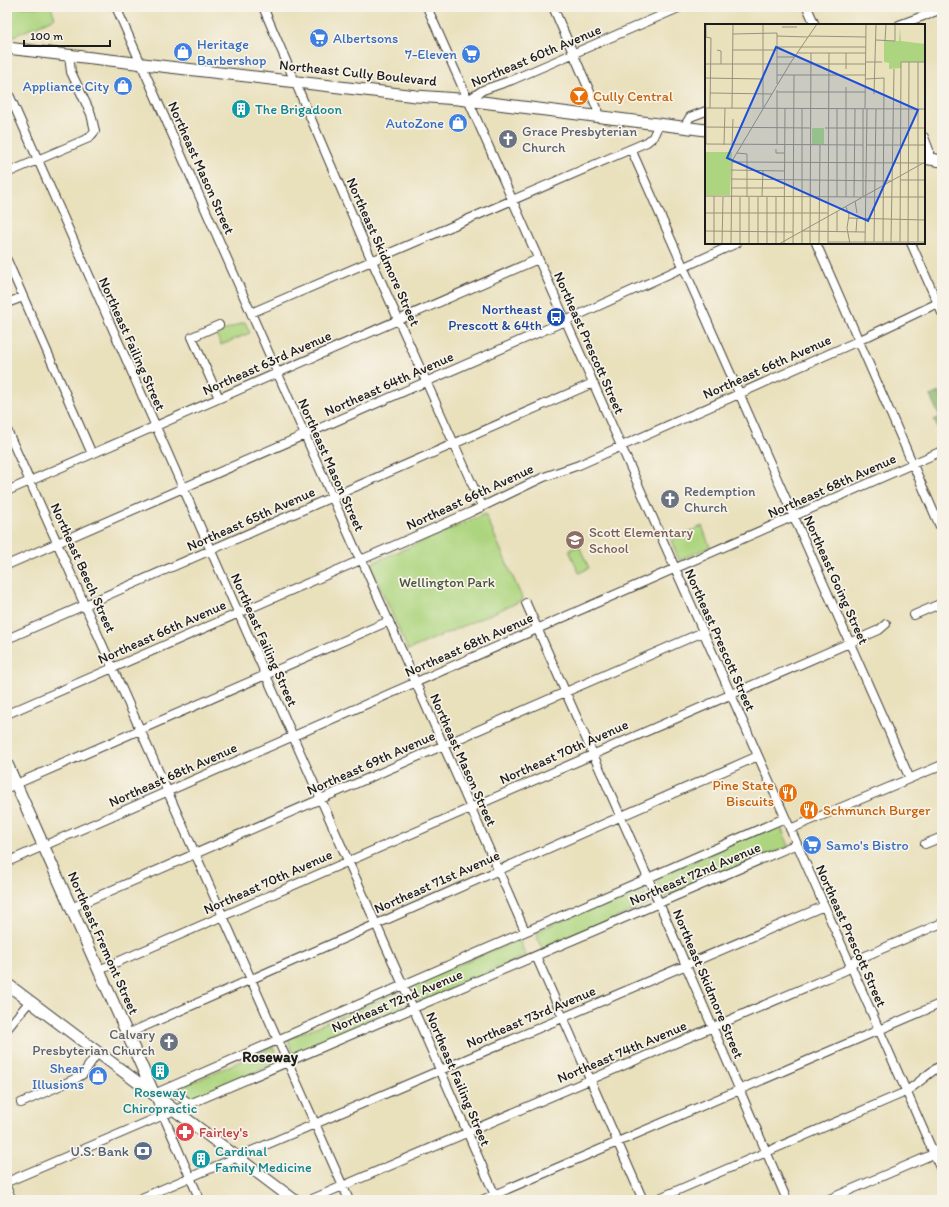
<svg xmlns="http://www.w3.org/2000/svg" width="949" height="1207" viewBox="0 0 949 1207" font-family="Itim,sans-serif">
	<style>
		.green { fill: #add57f; stroke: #64784e }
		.forest { fill: #8ab66e; stroke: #536945 }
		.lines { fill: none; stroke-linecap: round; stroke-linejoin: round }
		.minor-casing { stroke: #3b3934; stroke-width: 10 }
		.major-casing { stroke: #3b3934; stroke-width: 13 }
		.minor { stroke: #fff; stroke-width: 8 }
		.major { stroke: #fff; stroke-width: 11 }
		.labels { text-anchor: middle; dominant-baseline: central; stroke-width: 3.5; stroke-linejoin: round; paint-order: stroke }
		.shop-label { font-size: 14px; fill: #366cbe; stroke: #f7f3e8; text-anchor: end }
		.street-label { font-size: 14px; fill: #1c1c1c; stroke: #f7f3e8 }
		.food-label { font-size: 14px; fill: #c56008; stroke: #f7f3e8; text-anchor: start }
		.culture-label { font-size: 14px; fill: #0d838f; stroke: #f7f3e8; text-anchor: start }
		.worship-label { font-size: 14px; fill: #5b616d; stroke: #f7f3e8; text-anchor: start }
		.transit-label { font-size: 14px; fill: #164399; stroke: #f7f3e8; text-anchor: end }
		.education-label { font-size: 14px; fill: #785e54; stroke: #f7f3e8; text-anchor: start }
		.park-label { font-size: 14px; fill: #48543a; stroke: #f7f3e8 }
		.health-label { font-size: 14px; fill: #be3a42; stroke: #f7f3e8; text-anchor: start }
		.service-label { font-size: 14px; fill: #4e5e75; stroke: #f7f3e8; text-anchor: end }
		.neighbourhood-label { font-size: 15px; font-weight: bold; fill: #1c1c1c; stroke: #f7f3e8 }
		.inset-road { fill: none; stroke: #97927c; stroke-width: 1 }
		.view { fill: #1d4ed8; fill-opacity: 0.15; stroke: #1d4ed8; stroke-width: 2 }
		.inset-edge { fill: none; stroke: #1c1c1c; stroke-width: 2 }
	</style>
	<rect width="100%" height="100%" fill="#f7f3e8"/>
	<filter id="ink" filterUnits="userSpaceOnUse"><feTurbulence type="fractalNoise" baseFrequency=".025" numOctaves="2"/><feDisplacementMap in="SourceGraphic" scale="8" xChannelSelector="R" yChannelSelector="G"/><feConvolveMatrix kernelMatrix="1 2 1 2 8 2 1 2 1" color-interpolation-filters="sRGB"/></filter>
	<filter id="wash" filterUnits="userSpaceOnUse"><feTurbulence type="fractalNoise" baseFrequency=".012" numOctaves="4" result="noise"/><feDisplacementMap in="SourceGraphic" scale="16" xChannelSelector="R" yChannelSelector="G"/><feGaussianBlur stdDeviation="0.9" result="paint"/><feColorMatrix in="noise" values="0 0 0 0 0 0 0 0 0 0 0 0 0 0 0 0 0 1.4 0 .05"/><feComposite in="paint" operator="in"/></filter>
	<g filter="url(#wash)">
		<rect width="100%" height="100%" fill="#e9e0bc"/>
		<!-- green -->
		<path class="green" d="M 7,7 L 51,7 L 55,18 L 7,39 Z
			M 245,322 L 250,333 L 221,345 L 216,334 Z
			M 485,514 L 523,600 L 408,650 L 370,564 Z
			M 702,526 L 710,547 L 679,560 L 671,540 Z
			M 579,546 L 589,568 L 579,573 L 569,550 Z
			M 779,823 L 789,846 L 666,897 L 664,896 L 657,881 L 658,877 Z
			M 640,885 L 643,888 L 649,904 L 542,949 L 541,947 L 535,932 Z
			M 519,939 L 526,956 L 420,1002 C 417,998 412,990 413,984 Z
			M 397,992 L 404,1008 L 295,1056 L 293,1054 L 288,1039 Z
			M 273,1047 L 279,1062 L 189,1100 L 177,1090 L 179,1088 Z"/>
		<!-- forest -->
		<path class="forest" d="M 939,392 L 942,398 L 942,438 L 934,420 L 940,417 L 930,396 Z"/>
	</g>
	<g filter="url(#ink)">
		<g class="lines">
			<!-- minor casing -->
			<g class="minor-casing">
				<path id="minor" d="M 116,7 L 357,553 L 364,565 L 525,931
					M 263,7 L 372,261 L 482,506
					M 427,7 L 942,1172
					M 553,7 L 597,108 L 598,117
					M 807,7 L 815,25
					M 925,7 L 928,15
					M 899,25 L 942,9
					M 7,90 L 403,985 L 497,1200
					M 468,100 L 483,90 L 512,80 L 681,7
					M 684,127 L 690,117 L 706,111
					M 924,137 L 929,150 L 929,159
					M 631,149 L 910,779
					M 7,173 L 89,138 L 95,131 L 91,114 L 71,72 L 69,55
					M 816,243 L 942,531
					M 911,243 L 942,313
					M 7,260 L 92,454
					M 7,303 L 23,297
					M 251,313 L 647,142 L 653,137 L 659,124
					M 219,325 L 192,337 L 219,398
					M 7,430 L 349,1200
					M 7,491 L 538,259
					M 7,565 L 565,321 L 737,243
					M 526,603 L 659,903 L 787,1200
					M 914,615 L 942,603
					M 7,639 L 593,383
					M 7,714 L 471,512 L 544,477 L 579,465 L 858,341 L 942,301
					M 7,788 L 389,621
					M 790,829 L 942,765
					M 925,844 L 942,837
					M 7,862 L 942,451
					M 71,908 L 703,632
					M 536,956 L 643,1200
					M 99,970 L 879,630 L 886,624
					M 7,1029 L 30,1001
					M 127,1034 L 758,756
					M 172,1087 L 173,1091 L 190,1104
					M 21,1103 L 77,1078 L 83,1074 L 98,1052
					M 7,1182 L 797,844
					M 7,1189 L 12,1200
					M 137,1200 L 824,906
					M 200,1200 L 154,1094 L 785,818
					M 310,1200 L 846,970 L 856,960 L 942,923
					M 482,1200 L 942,1003
					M 655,1200 L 901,1094 C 917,1086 927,1073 942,1065
					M 827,1200 L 929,1156 L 942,1148"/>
			</g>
			<!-- major casing -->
			<g class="major-casing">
				<path id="major" d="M 7,48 L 416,96 L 458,99 L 706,130
					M 924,158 L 942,161
					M 7,764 L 154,1094
					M 7,984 L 294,1200"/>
			</g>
			<!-- minor -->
			<use href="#minor" class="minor"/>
			<!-- major -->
			<use href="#major" class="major"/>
		</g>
	</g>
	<!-- icons -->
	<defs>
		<g id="supermarket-disc" transform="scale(1)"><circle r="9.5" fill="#3f7fe0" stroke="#f7f3e8"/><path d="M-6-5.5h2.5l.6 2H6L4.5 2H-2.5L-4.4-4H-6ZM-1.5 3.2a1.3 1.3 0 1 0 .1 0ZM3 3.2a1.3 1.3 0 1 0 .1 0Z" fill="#fff"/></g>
		<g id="shop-disc" transform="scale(1)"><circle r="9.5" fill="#3f7fe0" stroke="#f7f3e8"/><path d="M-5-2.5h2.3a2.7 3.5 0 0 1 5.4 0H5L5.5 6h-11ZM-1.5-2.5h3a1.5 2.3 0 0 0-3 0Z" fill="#fff"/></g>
		<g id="bar-disc" transform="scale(1)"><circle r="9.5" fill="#e8710a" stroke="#f7f3e8"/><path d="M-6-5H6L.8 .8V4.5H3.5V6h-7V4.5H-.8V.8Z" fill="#fff"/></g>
		<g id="building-disc" transform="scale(1)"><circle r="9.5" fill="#0f9aa8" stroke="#f7f3e8"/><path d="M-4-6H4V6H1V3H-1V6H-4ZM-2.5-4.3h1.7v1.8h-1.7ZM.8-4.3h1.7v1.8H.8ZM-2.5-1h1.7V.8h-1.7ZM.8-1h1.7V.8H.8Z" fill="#fff"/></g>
		<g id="church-disc" transform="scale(1)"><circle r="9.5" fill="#6b7280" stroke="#f7f3e8"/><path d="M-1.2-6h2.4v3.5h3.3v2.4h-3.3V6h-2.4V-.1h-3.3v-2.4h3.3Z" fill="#fff"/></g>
		<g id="bus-disc" transform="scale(1)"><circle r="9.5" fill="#1a4fb4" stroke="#f7f3e8"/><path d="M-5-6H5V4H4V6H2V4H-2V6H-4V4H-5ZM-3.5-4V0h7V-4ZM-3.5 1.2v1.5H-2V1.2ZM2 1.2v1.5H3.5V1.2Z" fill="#fff"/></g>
		<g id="school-disc" transform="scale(1)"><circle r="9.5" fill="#8d6e63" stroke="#f7f3e8"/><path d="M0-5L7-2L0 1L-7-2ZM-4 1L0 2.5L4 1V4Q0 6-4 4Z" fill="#fff"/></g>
		<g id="restaurant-disc" transform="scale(1)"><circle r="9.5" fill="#e8710a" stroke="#f7f3e8"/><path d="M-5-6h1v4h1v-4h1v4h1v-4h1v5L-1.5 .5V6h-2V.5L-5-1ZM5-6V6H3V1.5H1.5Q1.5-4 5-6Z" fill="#fff"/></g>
		<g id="pharmacy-disc" transform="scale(1)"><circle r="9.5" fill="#e0444e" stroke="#f7f3e8"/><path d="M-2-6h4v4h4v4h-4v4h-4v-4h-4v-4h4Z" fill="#fff"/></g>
		<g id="bank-disc" transform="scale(1)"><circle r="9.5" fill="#5c6f8a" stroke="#f7f3e8"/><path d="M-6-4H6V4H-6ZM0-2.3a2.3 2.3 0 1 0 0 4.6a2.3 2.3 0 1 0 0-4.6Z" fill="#fff"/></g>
	</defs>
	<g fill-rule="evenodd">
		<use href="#supermarket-disc" x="319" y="38"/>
		<use href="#shop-disc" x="183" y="52"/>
		<use href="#supermarket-disc" x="471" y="54"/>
		<use href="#shop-disc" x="123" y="86"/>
		<use href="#bar-disc" x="579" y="96"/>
		<use href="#building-disc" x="241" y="109"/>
		<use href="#shop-disc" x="458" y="123"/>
		<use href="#church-disc" x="508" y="139"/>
		<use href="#bus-disc" x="556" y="317"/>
		<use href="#church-disc" x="670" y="499"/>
		<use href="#school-disc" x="575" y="540"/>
		<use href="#restaurant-disc" x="788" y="793"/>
		<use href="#restaurant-disc" x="809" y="810"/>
		<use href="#supermarket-disc" x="812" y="845"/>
		<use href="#church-disc" x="169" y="1042"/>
		<use href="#building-disc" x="160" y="1071"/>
		<use href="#shop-disc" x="98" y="1076"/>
		<use href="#pharmacy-disc" x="185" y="1132"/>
		<use href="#bank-disc" x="143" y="1151"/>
		<use href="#building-disc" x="201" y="1159"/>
	</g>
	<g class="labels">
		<!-- shop labels -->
		<g class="shop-label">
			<text x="333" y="38" text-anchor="start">Albertsons</text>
			<text x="197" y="44" text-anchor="start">Heritage<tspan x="197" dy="16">Barbershop</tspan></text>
			<text x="457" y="54">7-Eleven</text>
			<text x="109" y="86">Appliance City</text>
			<text x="444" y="123">AutoZone</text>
			<text x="826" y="845" text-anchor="start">Samo's Bistro</text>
			<text x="84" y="1068">Shear<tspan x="84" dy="16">Illusions</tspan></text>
		</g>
		<!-- street labels -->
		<g class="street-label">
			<text transform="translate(536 56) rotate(-23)">Northeast 60th Avenue</text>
			<text transform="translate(358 73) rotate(6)">Northeast Cully Boulevard</text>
			<text transform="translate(201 168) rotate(66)">Northeast Mason Street</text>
			<text transform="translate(383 252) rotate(66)">Northeast Skidmore Street</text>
			<text transform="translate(589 343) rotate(66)">Northeast Prescott Street</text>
			<text transform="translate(132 344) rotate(66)">Northeast Failing Street</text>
			<text transform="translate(267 363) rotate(-24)">Northeast 63rd Avenue</text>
			<text transform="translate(767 367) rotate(-24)">Northeast 66th Avenue</text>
			<text transform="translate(389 384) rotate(-24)">Northeast 64th Avenue</text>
			<text transform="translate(331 465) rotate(66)">Northeast Mason Street</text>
			<text transform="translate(832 486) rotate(-24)">Northeast 68th Avenue</text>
			<text transform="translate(470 497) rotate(-25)">Northeast 66th Avenue</text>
			<text transform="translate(251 519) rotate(-24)">Northeast 65th Avenue</text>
			<text transform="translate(83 568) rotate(66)">Northeast Beech Street</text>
			<text transform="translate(836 580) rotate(66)">Northeast Going Street</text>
			<text transform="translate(162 632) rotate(-24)">Northeast 66th Avenue</text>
			<text transform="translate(264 640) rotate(66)">Northeast Failing Street</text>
			<text transform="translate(720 640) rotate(66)">Northeast Prescott Street</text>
			<text transform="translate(469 645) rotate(-24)">Northeast 68th Avenue</text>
			<text transform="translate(564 752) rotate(-24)">Northeast 70th Avenue</text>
			<text transform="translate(463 760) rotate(66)">Northeast Mason Street</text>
			<text transform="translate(371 763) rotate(-24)">Northeast 69th Avenue</text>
			<text transform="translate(173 775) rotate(-24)">Northeast 68th Avenue</text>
			<text transform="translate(695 874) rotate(-23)">Northeast 72nd Avenue</text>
			<text transform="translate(268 882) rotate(-24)">Northeast 70th Avenue</text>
			<text transform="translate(437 882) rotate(-24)">Northeast 71st Avenue</text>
			<text transform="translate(851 936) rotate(66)">Northeast Prescott Street</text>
			<text transform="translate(103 943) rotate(66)">Northeast Fremont Street</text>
			<text transform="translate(708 984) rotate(67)">Northeast Skidmore Street</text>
			<text transform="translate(397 1001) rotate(-23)">Northeast 72nd Avenue</text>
			<text transform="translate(531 1017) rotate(-23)">Northeast 73rd Avenue</text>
			<text transform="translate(622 1052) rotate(-23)">Northeast 74th Avenue</text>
			<text transform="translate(458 1079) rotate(67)">Northeast Failing Street</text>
		</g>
		<!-- food labels -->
		<g class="food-label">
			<text x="593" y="96">Cully Central</text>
			<text x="774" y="785" text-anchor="end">Pine State<tspan x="774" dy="16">Biscuits</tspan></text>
			<text x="823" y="810">Schmunch Burger</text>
		</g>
		<!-- culture labels -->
		<g class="culture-label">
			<text x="255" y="109">The Brigadoon</text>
			<text x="160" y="1092" text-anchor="middle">Roseway<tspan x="160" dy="16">Chiropractic</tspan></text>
			<text x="215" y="1151">Cardinal<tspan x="215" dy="16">Family Medicine</tspan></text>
		</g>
		<!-- worship labels -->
		<g class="worship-label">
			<text x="522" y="131">Grace Presbyterian<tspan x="522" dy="16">Church</tspan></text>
			<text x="684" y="491">Redemption<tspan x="684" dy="16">Church</tspan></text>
			<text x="155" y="1034" text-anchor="end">Calvary<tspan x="155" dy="16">Presbyterian Church</tspan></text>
		</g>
		<!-- transit labels -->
		<g class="transit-label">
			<text x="542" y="309">Northeast<tspan x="542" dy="16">Prescott &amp; 64th</tspan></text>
		</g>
		<!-- education labels -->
		<g class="education-label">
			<text x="589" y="532">Scott Elementary<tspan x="589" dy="16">School</tspan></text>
		</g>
		<!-- park labels -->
		<g class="park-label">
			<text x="447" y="582">Wellington Park</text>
		</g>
		<!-- health labels -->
		<g class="health-label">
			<text x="199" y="1132">Fairley's</text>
		</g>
		<!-- service labels -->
		<g class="service-label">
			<text x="129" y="1151">U.S. Bank</text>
		</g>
		<!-- neighbourhood labels -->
		<g class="neighbourhood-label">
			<text x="270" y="1057">Roseway</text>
		</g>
	</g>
	<!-- overview -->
	<g transform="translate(705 24)">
		<rect width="220" height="220" fill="#e9e0bc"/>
		<path d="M 195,4 L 196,17 L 220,20 L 220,38 L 196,38 L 196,44 L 184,45 L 184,39 L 179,38 L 179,17 L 194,17 ZM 107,104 L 119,104 L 119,120 L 107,120 ZM 0,128 L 27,128 L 25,171 L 0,171 Z" fill="#add57f"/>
		<path class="inset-road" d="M 77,3 L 92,3M 28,10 L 72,9 L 72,60M 72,12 L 103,13M 104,12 L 161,13M 0,13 L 6,14 L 5,84M 1,13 L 1,0M 171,16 L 190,17 L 190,0M 180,17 L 181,0M 72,23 L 161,23M 12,26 L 16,27 L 16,40M 28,26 L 72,26M 92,29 L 161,29M 141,29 L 141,45M 72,33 L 89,33M 161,38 L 177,38M 0,40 L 161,40M 72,51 L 161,51M 0,54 L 58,55M 161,55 L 179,54 L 178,218M 72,68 L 160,68M 5,69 L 67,70M 169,70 L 171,0M 0,84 L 220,85M 27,84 L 28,0M 58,84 L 58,0M 158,85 L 158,173 L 220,173M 160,85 L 161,0M 0,103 L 106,104M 120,104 L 220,104M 0,120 L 158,121M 1,120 L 1,84M 19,121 L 20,84M 27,121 L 28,95M 72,121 L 72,66M 162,121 L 220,121M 71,125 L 71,129 L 80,129M 32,129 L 42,130 L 42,173M 27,138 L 219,139M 26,146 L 80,147M 26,155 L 187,157M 196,156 L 220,156M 26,164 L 80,164M 0,172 L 157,173M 57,173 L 58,147M 132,173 L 132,85M 141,173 L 141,63M 149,173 L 150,85M 150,177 L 152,189M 141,183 L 144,191 L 142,204 L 145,220M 0,189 L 123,189M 144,194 L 220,196M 0,207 L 88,208M 97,207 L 160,208M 132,208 L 132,187M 151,208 L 152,194M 0,209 L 0,172M 123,218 L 220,218M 169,218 L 171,85M 186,218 L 189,45M 195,218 L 196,38 L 220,38M 213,218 L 213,38M 9,220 L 9,172M 17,220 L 18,173M 26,220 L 27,137 L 86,38 L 112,0M 35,220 L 35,173M 44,220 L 44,173M 53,220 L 53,173M 62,220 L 62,173M 71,220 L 71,173M 74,220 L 220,138M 79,220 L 80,84M 88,220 L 89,51M 97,220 L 97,84M 105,220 L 106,29M 114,220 L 115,121M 123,220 L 124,29M 160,220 L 162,85M 203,220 L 204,38"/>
		<path class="view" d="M 71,23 L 213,86 L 163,197 L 22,134 Z"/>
		<rect width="220" height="220" class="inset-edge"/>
	</g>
	<!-- margin -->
	<rect width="949" height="1207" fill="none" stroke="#f7f3e8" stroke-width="24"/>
	<!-- scale -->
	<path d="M24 40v6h86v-6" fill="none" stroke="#1c1c1c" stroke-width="2"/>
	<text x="30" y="40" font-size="12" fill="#1c1c1c" stroke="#f7f3e8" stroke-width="3" paint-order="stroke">100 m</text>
</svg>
